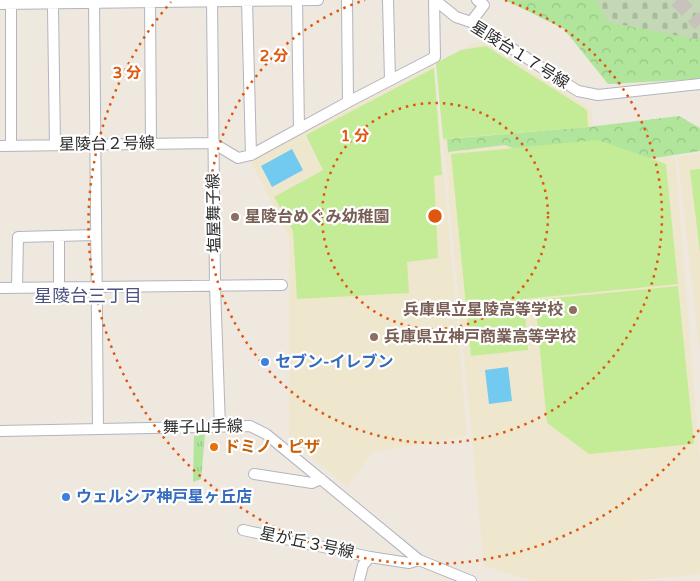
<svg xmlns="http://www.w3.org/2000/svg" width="700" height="581" viewBox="0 0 700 581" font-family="'Varela Round','Noto Sans JP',sans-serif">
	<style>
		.education { fill: #efe6ce }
		.forest { fill: url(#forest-crowns) }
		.cemetery { fill: url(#cemetery-stones) }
		.park { fill: url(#park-tufts) }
		.pitch { fill: #c4ec97 }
		.water { fill: #72caf0 }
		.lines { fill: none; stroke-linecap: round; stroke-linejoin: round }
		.highway-tunnel { stroke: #c7c2bb; stroke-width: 15; stroke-dasharray: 15 8; stroke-linecap: butt }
		.minor-casing { stroke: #b2b5c0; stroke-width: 12 }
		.minor { stroke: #fff; stroke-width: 10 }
		.ring { fill: none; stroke: #df570e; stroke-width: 2.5; stroke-dasharray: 2.5 5 }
		.education-dot { fill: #8d6e63; stroke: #fff; stroke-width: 2 }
		.shop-dot { fill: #3f7fe0; stroke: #fff; stroke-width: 2 }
		.food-dot { fill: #e8710a; stroke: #fff; stroke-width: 2 }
		.labels { text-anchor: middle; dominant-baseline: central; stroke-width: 4.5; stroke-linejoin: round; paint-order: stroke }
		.street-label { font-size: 16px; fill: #2c2c2c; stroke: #fff }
		.education-label { font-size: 16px; font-weight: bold; fill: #785e54; stroke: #fff; text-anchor: start }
		.shop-label { font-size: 16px; font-weight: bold; fill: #366cbe; stroke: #fff; text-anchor: start }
		.food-label { font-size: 16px; font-weight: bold; fill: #c56008; stroke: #fff; text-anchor: start }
		.neighbourhood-label { font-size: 18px; fill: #4c537e; stroke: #fff }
		.centre { fill: #df570e; stroke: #fff; stroke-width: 2.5 }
		.ring-label { font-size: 15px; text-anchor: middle; font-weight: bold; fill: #df570e; stroke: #fff; stroke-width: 4.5; stroke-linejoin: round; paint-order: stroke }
	</style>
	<defs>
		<pattern id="forest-crowns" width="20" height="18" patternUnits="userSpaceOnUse" patternTransform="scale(1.25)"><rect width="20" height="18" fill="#b1e59b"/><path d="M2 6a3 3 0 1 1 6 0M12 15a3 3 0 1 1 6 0" fill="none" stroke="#98c586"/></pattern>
		<pattern id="cemetery-stones" width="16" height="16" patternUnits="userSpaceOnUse" patternTransform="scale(1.25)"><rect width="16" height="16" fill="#c5d8b6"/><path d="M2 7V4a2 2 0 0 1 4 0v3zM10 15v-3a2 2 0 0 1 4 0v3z" fill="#a9ba9d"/></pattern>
		<pattern id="park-tufts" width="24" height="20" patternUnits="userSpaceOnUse" patternTransform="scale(1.25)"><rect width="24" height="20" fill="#b1e59b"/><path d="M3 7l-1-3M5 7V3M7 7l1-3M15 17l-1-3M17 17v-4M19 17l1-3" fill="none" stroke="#98c586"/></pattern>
	</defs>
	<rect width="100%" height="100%" fill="#eee8df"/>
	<!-- education -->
	<path class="education" d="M 481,40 L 592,109 L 593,133 L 675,158 L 700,462 L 700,574 L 628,581 L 534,581 L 484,566 L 436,63 Z
		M 434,65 L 467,435 L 372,453 L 347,487 L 289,438 L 289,238 L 250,160 Z
		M 700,154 L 700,347 L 699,347 L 678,157 Z"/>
	<!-- forest -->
	<path class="forest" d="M 505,0 L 700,0 L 700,79 L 608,84 L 564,29 Z
		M 679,116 L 700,128 L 700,151 L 655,158 L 581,160 L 529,154 L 505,145 L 448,152 L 447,139 L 588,127 Z"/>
	<!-- cemetery -->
	<path class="cemetery" d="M 596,0 L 700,0 L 700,40 L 608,22 Z"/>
	<!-- park -->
	<path class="park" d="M 205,434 L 201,479 L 193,482 L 194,436 Z"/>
	<!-- pitch -->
	<path class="pitch" d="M 486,46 L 587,110 L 588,127 L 443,139 L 436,63 L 461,50 Z
		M 434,68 L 442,175 L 434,176 L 438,258 L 407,262 L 409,293 L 297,299 L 293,231 L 274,197 L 323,170 L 306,135 Z
		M 598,140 L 666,164 L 678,284 L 524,299 L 528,350 L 471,356 L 451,154 Z
		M 700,169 L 700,253 L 690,170 Z
		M 678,286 L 694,444 L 589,454 L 547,423 L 535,300 Z"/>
	<!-- water -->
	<path class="water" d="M 292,149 L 303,170 L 272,187 L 261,166 Z
		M 508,367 L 512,401 L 489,404 L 485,370 Z"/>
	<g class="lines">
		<!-- highway-tunnel -->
		<path class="highway-tunnel" d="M 677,0 L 700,24"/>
		<!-- minor casing -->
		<g class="minor-casing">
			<path id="minor" d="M 11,0 L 11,146
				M 51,0 L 53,8 L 55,145
				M 94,0 L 98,429
				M 150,0 L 151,144
				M 212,0 L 215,286 L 220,427
				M 247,0 L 251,155
				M 297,0 L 299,129
				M 388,0 L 390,80
				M 435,0 L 456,17 L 471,22 L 578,91 L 598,95 L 700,84
				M 0,4 L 318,0
				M 471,22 L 484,5 L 477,0
				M 348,102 L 435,57 L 434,0
				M 0,146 L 213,143 L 238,158 L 251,155 L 348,102 L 347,0
				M 59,287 L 59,236
				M 0,288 L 282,285
				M 17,288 L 18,237 L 96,235
				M 0,431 L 250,426 L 266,434 L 419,560 L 471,581
				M 254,474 L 312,483 L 321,479
				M 243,530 L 370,557
				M 359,581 L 363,565 L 370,557 L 409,563 L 419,560"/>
		</g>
		<!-- minor -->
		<use href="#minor" class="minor"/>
	</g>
	<!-- distance rings -->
	<g class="ring">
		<circle cx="435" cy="216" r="113"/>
		<path d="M505 0A227 227 0 1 1 365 0"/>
		<path d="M699 430A340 340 0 1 1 171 2"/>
	</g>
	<!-- markers -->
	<g class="education-dot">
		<circle cx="235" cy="217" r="5"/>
		<circle cx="573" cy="310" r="5"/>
		<circle cx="374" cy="337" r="5"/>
	</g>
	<g class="shop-dot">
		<circle cx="265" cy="362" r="5"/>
		<circle cx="66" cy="497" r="5"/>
	</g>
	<circle class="food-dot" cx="214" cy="447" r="5"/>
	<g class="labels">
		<!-- street labels -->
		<g class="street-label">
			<text transform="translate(520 55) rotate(32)">星陵台１７号線</text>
			<text transform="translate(107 144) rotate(-1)">星陵台２号線</text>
			<text transform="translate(214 213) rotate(-91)">塩屋舞子線</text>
			<text transform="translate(203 427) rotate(-1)">舞子山手線</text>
			<text transform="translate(307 543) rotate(12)">星が丘３号線</text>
		</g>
		<!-- education labels -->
		<g class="education-label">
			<text x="245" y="217">星陵台めぐみ幼稚園</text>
			<text x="563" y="310" text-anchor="end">兵庫県立星陵高等学校</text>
			<text x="384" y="337">兵庫県立神戸商業高等学校</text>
		</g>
		<!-- shop labels -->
		<g class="shop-label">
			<text x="275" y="362">セブン-イレブン</text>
			<text x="76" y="497">ウェルシア神戸星ヶ丘店</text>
		</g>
		<!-- food labels -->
		<g class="food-label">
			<text x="224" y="447">ドミノ・ピザ</text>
		</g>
		<!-- neighbourhood labels -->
		<g class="neighbourhood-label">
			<text x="88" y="296">星陵台三丁目</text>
		</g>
	</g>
	<circle cx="435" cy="216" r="8" class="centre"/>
	<g class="ring-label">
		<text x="274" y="61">2 分</text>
		<text x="127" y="78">3 分</text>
		<text x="355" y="141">1 分</text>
	</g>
</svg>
